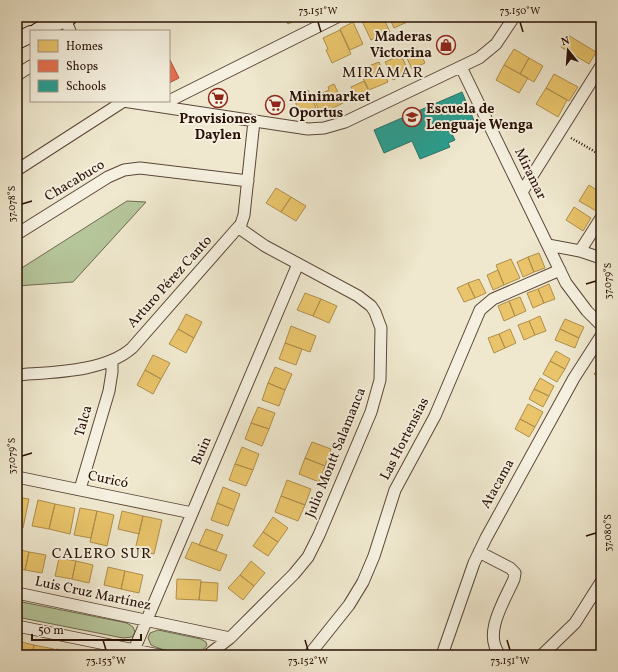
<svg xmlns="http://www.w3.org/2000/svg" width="618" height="672" viewBox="0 0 618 672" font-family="Vollkorn,serif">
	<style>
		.green { fill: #b6c69b; stroke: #706b50 }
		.homes { fill: #e9c46a; stroke: #af8e4c }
		.shops { fill: #e76f51; stroke: #ae523a }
		.schools { fill: #2a9d8f; stroke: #2a7366 }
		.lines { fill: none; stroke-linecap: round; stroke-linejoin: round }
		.minor-casing { stroke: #5a4638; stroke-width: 13 }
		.secondary-casing { stroke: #291006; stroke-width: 18 }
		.path { stroke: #291006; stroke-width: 2.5; stroke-dasharray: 1 2; stroke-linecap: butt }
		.minor { stroke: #f5f0df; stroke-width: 11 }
		.secondary { stroke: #f5f0df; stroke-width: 16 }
		.ticks { fill: none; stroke: #291006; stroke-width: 1.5 }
		.labels { text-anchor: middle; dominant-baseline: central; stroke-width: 4; stroke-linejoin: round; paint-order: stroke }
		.poi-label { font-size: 14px; font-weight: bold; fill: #291006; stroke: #f5f0df; text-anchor: start }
		.street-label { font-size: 14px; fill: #291006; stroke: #f5f0df }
		.neighbourhood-label { font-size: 15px; letter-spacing: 1px; fill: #291006; stroke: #f5f0df }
		.neatline { fill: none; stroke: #291006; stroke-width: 1.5 }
		.ticks-label { font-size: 10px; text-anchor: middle; fill: #291006 }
	</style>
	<rect width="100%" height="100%" fill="#efe8ce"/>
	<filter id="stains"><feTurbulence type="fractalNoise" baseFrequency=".005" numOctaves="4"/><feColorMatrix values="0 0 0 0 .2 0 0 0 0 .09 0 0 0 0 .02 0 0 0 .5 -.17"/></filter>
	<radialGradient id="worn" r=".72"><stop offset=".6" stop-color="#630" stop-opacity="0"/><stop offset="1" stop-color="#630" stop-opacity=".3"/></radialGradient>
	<!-- green -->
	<path class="green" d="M 127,201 L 146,202 L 73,282 L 17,286 L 17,271 Z
		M 17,601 L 127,623 L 133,627 L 135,632 L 132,637 L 123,638 L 17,617 Z
		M 158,630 L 201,639 L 206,642 L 207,645 C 199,660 163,651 151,645 L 148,638 L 150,633 Z"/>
	<!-- homes -->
	<path class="homes" d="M 284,17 L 302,17 L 288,24 Z
		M 364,17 L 383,17 L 390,32 L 371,40 L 361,19 Z
		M 389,17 L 405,17 L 407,22 L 394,28 Z
		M 353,22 L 363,44 L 350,50 L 340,29 Z
		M 340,30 L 351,54 L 332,63 L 326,50 L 328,49 L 323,38 Z
		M 568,35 L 596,52 L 589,64 L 561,47 Z
		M 418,48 L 425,63 L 412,69 L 405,54 Z
		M 514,49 L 529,58 L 520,74 L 504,65 Z
		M 401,55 L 409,72 L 393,80 L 385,62 Z
		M 529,58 L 543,66 L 534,82 L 520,74 Z
		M 379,62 L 388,82 L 369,90 L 359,70 Z
		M 504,65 L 528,78 L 519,93 L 496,80 Z
		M 554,74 L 578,87 L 569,101 L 546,88 Z
		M 364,81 L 369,92 L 357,98 L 351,87 Z
		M 334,84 L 343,103 L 321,114 L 313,97 L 329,90 L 328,87 Z
		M 546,88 L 567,100 L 558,117 L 536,104 Z
		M 308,90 L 317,110 L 300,115 L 293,95 Z
		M 589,185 L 601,193 L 601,207 L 598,212 L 579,201 Z
		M 276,188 L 291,197 L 281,212 L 266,203 Z
		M 291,197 L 306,206 L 296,221 L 281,212 Z
		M 574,207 L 591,218 L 583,231 L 566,220 Z
		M 539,253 L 545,268 L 534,272 L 528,257 Z
		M 528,257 L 534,272 L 523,277 L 517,262 Z
		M 511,259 L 520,278 L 504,285 L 496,265 Z
		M 498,270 L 504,285 L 493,290 L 487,275 Z
		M 479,279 L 486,293 L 475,298 L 468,283 Z
		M 468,283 L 475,298 L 464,302 L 457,288 Z
		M 549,284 L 555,299 L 544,303 L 538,289 Z
		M 538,289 L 544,303 L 533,308 L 527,293 Z
		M 305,293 L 321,299 L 313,316 L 297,310 Z
		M 520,297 L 526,311 L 515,316 L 509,301 Z
		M 321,299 L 337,306 L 329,323 L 313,316 Z
		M 509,301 L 515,316 L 504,321 L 498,306 Z
		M 186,314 L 202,322 L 194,338 L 178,329 Z
		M 540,316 L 546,331 L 535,335 L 529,321 Z
		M 565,319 L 584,327 L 579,338 L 560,329 Z
		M 529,321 L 535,335 L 524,340 L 518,325 Z
		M 291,326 L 316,336 L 310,352 L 285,343 Z
		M 178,329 L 194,338 L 186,353 L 169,344 Z
		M 510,329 L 516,343 L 505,348 L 499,334 Z
		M 560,329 L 579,338 L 575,348 L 555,340 Z
		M 499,334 L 505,348 L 494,353 L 488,338 Z
		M 285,343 L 302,349 L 296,365 L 279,359 Z
		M 556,351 L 570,359 L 565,369 L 550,361 Z
		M 153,355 L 170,363 L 161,379 L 145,370 Z
		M 550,361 L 565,369 L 557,382 L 543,374 Z
		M 601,366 L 601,380 L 594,374 Z
		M 275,367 L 292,374 L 285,390 L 268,383 Z
		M 145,370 L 161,379 L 153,394 L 137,385 Z
		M 540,378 L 554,386 L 549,396 L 534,389 Z
		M 268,383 L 285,390 L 279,406 L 262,400 Z
		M 534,389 L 549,396 L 543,407 L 529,399 Z
		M 528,404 L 543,412 L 535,427 L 520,419 Z
		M 258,407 L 275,413 L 269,429 L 251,423 Z
		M 520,419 L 535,427 L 529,437 L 515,429 Z
		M 251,423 L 269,429 L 262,446 L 245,439 Z
		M 312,442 L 331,449 L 325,466 L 305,458 Z
		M 242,447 L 259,454 L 253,470 L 235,464 Z
		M 305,458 L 325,466 L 319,482 L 299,474 Z
		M 235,464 L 253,470 L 246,486 L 229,480 Z
		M 287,480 L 311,489 L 305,505 L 281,496 Z
		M 223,487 L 240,494 L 234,510 L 217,503 Z
		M 281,496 L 305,505 L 298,521 L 275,512 Z
		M 17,497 L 29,499 L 23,528 L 17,527 Z
		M 38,500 L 55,504 L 49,529 L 32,526 Z
		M 217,503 L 234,510 L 228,526 L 211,520 Z
		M 55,504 L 75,508 L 70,534 L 49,529 Z
		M 80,508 L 97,511 L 91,538 L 74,535 Z
		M 97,511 L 114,515 L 107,546 L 90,542 Z
		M 122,511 L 143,516 L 139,534 L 118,529 Z
		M 143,516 L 162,520 L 154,554 L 135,550 Z
		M 273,517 L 288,528 L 278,542 L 263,532 Z
		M 206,529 L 223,535 L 216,551 L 199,545 Z
		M 263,532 L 278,542 L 268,556 L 253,546 Z
		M 192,542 L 227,555 L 220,571 L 185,558 Z
		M 17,549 L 29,552 L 25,570 L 17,568 Z
		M 29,552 L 46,555 L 42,573 L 25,570 Z
		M 59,558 L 76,561 L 72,579 L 55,576 Z
		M 76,561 L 93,565 L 89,583 L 72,579 Z
		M 251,561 L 265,573 L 254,586 L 240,575 Z
		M 108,567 L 125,571 L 121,589 L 104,585 Z
		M 125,571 L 143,575 L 139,593 L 121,589 Z
		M 240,575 L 254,586 L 243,600 L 228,588 Z
		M 177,579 L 201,580 L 199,600 L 176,599 Z
		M 201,582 L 218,583 L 217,601 L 199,600 Z
		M 17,641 L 34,645 L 32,655 L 17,655 Z
		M 34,645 L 54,649 L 52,655 L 32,655 Z
		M 56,649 L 77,653 L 76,655 L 55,655 Z"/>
	<!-- shops -->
	<path class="shops" d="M 169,58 L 179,78 L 169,83 Z"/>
	<!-- schools -->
	<path class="schools" d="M 462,92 L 475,123 L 451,132 L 455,140 L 448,143 L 450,147 L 420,159 L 412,141 L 384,153 L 374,130 Z"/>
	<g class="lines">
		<!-- minor casing -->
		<g class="minor-casing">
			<path id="minor" d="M 65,19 L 70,31
				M 461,67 L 566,283 L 587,311 L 601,325
				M 17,75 L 31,66
				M 123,101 L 308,129 L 324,128 L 345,122 L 479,58 L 496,44 L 514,17
				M 169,101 L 337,17
				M 17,170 L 124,101
				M 522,192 L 601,66
				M 17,234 L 108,177 L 124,170 L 140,168 L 248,181
				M 548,245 L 580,251 L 601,258
				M 580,251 L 601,218
				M 17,375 C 52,372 105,372 132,348 L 241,224 L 244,215 L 254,121
				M 17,477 L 192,513
				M 80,489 L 109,391 L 112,372 L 112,360
				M 479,552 L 510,568 L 515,573 L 514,579 C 505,600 482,634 500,655
				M 17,593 L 230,638
				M 17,626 L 159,655
				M 134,650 L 298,264
				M 208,655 L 230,638 L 294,574 L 308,557 L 319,535 L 371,412 L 380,380 L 381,328 L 375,312 L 371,306 L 358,296 L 265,246 L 239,228
				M 309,655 L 349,605 L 363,582 L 374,556 L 395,490 L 435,416 L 480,310 L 493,299 L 560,270
				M 442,655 L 474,563 L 486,538 L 574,378 L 601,336
				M 542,655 L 575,623 L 601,582"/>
		</g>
		<!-- secondary casing -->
		<g class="secondary-casing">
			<path id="secondary" d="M 38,31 L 69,17
				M 17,41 L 31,34"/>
		</g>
		<!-- path -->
		<path class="path" d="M 571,138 L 601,155"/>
		<!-- minor -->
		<use href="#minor" class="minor"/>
		<!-- secondary -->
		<use href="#secondary" class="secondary"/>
	</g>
	<!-- ticks -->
	<path class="ticks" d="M 318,22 L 321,32M 520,22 L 523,32M 22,204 L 32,201M 586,284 L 596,281M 22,456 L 32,453M 586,536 L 596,533M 103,640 L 106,650M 305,640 L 308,650M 507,640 L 510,650"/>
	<!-- icons -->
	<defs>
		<g id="shop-ring" transform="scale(1)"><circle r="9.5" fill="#f5f0df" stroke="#8f2418" stroke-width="1.5"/><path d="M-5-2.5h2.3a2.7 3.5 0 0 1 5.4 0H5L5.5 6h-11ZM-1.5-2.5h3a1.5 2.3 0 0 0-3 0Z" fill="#8f2418"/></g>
		<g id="supermarket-ring" transform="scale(1)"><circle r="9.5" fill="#f5f0df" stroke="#8f2418" stroke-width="1.5"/><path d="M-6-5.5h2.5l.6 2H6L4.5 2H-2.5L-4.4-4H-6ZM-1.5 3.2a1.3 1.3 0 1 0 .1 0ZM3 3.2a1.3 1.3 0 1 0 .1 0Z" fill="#8f2418"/></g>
		<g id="school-ring" transform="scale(1)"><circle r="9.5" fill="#f5f0df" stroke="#8f2418" stroke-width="1.5"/><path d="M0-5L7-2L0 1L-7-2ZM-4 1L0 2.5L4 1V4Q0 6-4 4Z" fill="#8f2418"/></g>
	</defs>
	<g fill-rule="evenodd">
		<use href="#shop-ring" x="446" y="45"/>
		<use href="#supermarket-ring" x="218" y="98"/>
		<use href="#supermarket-ring" x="275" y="105"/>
		<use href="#school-ring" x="412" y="117"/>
	</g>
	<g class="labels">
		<!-- poi labels -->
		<g class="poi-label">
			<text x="432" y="37" text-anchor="end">Maderas<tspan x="432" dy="16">Victorina</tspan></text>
			<text x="289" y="97">Minimarket<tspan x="289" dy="16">Oportus</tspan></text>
			<text x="426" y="109">Escuela de<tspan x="426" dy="16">Lenguaje Wenga</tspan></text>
			<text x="218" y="119" text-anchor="middle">Provisiones<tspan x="218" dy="16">Daylen</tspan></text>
		</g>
		<!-- street labels -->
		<g class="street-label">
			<text transform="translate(530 174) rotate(64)">Miramar</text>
			<text transform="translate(75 181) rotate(-31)">Chacabuco</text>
			<text transform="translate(170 282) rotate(-48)">Arturo Pérez Canto</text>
			<text transform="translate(84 421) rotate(-74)">Talca</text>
			<text transform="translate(405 439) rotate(-63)">Las Hortensias</text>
			<text transform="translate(202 451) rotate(-67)">Buin</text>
			<text transform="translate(336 453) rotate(-68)">Julio Montt Salamanca</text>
			<text transform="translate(108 480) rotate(12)">Curicó</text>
			<text transform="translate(498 484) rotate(-61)">Atacama</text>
			<text transform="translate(93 594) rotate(12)">Luis Cruz Martínez</text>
		</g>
		<!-- neighbourhood labels -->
		<g class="neighbourhood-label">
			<text x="383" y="73">MIRAMAR</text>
			<text x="102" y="554">CALERO SUR</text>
		</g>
	</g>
	<!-- margin -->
	<rect width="618" height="672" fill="none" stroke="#efe8ce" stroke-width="44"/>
	<!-- legend -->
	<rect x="30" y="30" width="140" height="72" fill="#f5f0df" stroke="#a39688"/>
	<rect x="38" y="40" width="20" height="12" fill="#e9c46a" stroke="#a39688"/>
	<text x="66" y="50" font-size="12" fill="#291006">Homes</text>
	<rect x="38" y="60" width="20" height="12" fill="#e76f51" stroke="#a39688"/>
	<text x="66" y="70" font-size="12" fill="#291006">Shops</text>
	<rect x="38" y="80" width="20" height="12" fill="#2a9d8f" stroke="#a39688"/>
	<text x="66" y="90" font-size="12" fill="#291006">Schools</text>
	<!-- north arrow -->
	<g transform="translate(568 50) rotate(343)" stroke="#f5f0df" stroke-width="3" paint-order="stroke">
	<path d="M0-3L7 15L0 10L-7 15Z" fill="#291006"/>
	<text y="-6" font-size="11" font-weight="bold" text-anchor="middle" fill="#291006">N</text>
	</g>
	<!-- scale -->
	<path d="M32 634v6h109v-6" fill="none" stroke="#291006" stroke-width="2"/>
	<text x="38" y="634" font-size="12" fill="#291006" stroke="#f5f0df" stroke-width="3" paint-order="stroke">50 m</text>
	<rect x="22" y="22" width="574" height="628" class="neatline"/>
	<g class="ticks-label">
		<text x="318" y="14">73.151°W</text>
		<text x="520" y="14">73.150°W</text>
		<text transform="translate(11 204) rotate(-90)" y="4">37.078°S</text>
		<text transform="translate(607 281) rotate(-90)" y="4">37.079°S</text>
		<text transform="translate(11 456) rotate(-90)" y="4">37.079°S</text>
		<text transform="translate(607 533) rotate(-90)" y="4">37.080°S</text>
		<text x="106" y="664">73.153°W</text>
		<text x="308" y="664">73.152°W</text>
		<text x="510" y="664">73.151°W</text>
	</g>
	<rect width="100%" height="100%" filter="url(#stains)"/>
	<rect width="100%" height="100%" fill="url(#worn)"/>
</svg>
